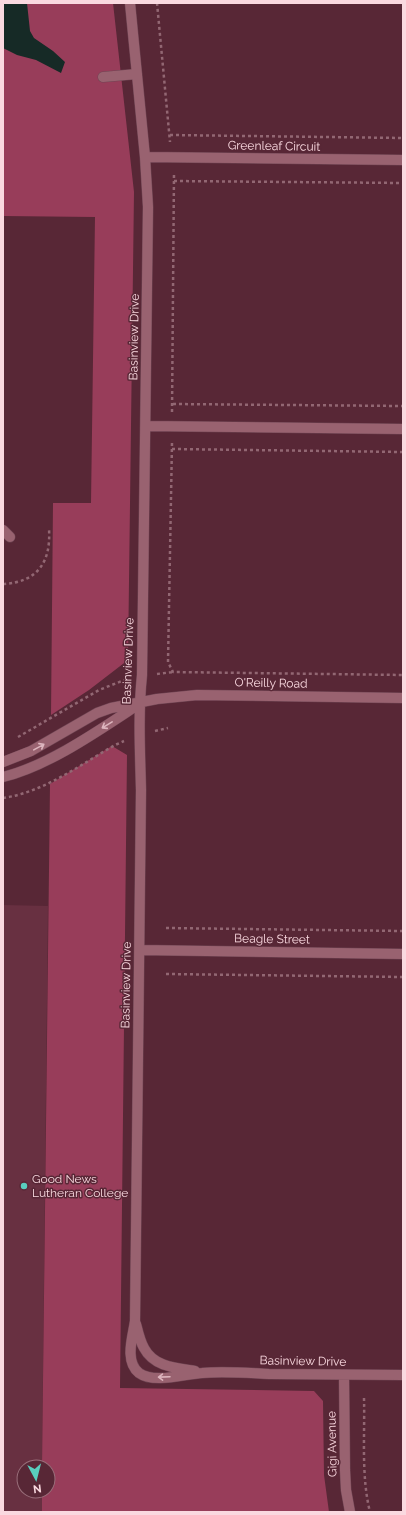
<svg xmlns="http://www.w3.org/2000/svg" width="406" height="1515" viewBox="0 0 406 1515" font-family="Raleway,sans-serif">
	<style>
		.built { fill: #683041 }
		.green { fill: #983d5a }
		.water { fill: #162a26 }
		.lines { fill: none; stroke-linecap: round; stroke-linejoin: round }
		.street-casing { stroke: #704654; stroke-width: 11 }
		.path { stroke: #926773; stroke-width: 2.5; stroke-dasharray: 3 3; stroke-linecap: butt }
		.street { stroke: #996270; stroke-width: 10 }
		.oneway { stroke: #ddb5be }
		.poi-dot { fill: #59cebe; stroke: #582736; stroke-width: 1.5 }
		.labels { text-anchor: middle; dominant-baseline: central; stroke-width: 3; stroke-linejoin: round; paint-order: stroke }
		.street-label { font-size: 12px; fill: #fad9e0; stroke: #582736 }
		.poi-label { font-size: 12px; fill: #fad9e0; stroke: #582736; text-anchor: start }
	</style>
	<rect width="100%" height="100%" fill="#582736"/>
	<!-- built -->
	<path class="built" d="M 3,905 L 48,906 L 42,1467 L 24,1467 L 24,1491 L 42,1491 L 42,1512 L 3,1512 Z"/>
	<!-- green -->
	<path class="green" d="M 3,3 L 113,3 L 134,192 L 128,660 L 89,690 L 51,715 L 53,503 L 91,503 L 95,217 L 3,216 Z
		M 112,746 L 127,755 L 120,1388 L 314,1391 L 323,1401 L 324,1475 L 329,1512 L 42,1512 L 42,1491 L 48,1491 L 48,1467 L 42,1467 L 50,784 Z"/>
	<!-- water -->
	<path class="water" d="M 3,3 L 27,3 L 30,31 L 34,38 L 53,51 L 65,62 L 61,73 L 36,60 L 17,55 L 3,48 Z"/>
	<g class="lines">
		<!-- street casing -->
		<g class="street-casing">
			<path id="street" d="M 130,3 L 145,157 L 148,207 L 142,675 C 138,714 140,751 141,790 L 135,1321 C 133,1336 124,1361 139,1373 C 154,1384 185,1374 202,1373 C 224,1371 247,1373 269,1374 C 314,1374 358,1375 403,1375
				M 103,77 L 137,74
				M 145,157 L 403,160
				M 146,426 L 403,429
				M 3,530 L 10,537
				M 3,762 L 31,751 L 97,713 L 111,708 L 157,699 L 197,695 L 403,698
				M 3,777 C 48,766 98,731 136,706
				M 140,950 L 403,954
				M 136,1324 C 138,1332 140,1341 144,1348 C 154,1367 176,1368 195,1371
				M 344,1375 L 345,1470 L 346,1490 L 350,1512"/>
		</g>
		<!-- path -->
		<path class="path" d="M 157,3 L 170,142
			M 170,135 L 403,138
			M 174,181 L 403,183
			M 173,404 L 403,406
			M 172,412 L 174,173
			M 172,443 L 168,662 L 173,672 L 403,675
			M 172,449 L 403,452
			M 3,584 C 38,582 51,562 49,529
			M 157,674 L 173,672
			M 155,731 L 168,728
			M 18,737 L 99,690 L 127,679
			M 3,798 C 44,792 80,765 115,745 L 124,741
			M 166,928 L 403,931
			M 166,974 L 403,977
			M 364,1398 C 365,1435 361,1476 370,1512"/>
		<!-- street -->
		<use href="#street" class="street"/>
	</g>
	<!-- one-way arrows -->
	<defs><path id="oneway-shaft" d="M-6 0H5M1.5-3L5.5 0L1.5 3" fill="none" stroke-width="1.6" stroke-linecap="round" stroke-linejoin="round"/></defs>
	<g class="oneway">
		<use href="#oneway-shaft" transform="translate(107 725) rotate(149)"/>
		<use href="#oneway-shaft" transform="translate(39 747) rotate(-29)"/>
		<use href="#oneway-shaft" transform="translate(164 1377) rotate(178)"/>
	</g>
	<!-- markers -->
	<circle class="poi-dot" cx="24" cy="1186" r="4"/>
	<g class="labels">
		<!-- street labels -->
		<g class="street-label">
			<text transform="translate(274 146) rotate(1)">Greenleaf Circuit</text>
			<text transform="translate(134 337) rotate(-89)">Basinview Drive</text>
			<text transform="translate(128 661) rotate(-88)">Basinview Drive</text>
			<text transform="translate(271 683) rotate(1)">O'Reilly Road</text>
			<text transform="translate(272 939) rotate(1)">Beagle Street</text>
			<text transform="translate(126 985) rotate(-89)">Basinview Drive</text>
			<text transform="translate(303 1361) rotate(1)">Basinview Drive</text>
			<text transform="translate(332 1444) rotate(-91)">Gigi Avenue</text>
		</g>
		<!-- poi labels -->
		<g class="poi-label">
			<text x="32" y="1179">Good News<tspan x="32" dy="14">Lutheran College</tspan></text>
		</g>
	</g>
	<!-- border -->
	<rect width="406" height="1515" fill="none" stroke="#fad9e0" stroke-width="8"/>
	<!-- north arrow -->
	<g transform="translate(36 1479) rotate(173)"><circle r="19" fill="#582736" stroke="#996e7a"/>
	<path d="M0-3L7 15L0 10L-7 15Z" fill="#59cebe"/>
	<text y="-6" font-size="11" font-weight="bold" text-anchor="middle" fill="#fad9e0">N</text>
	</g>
</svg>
